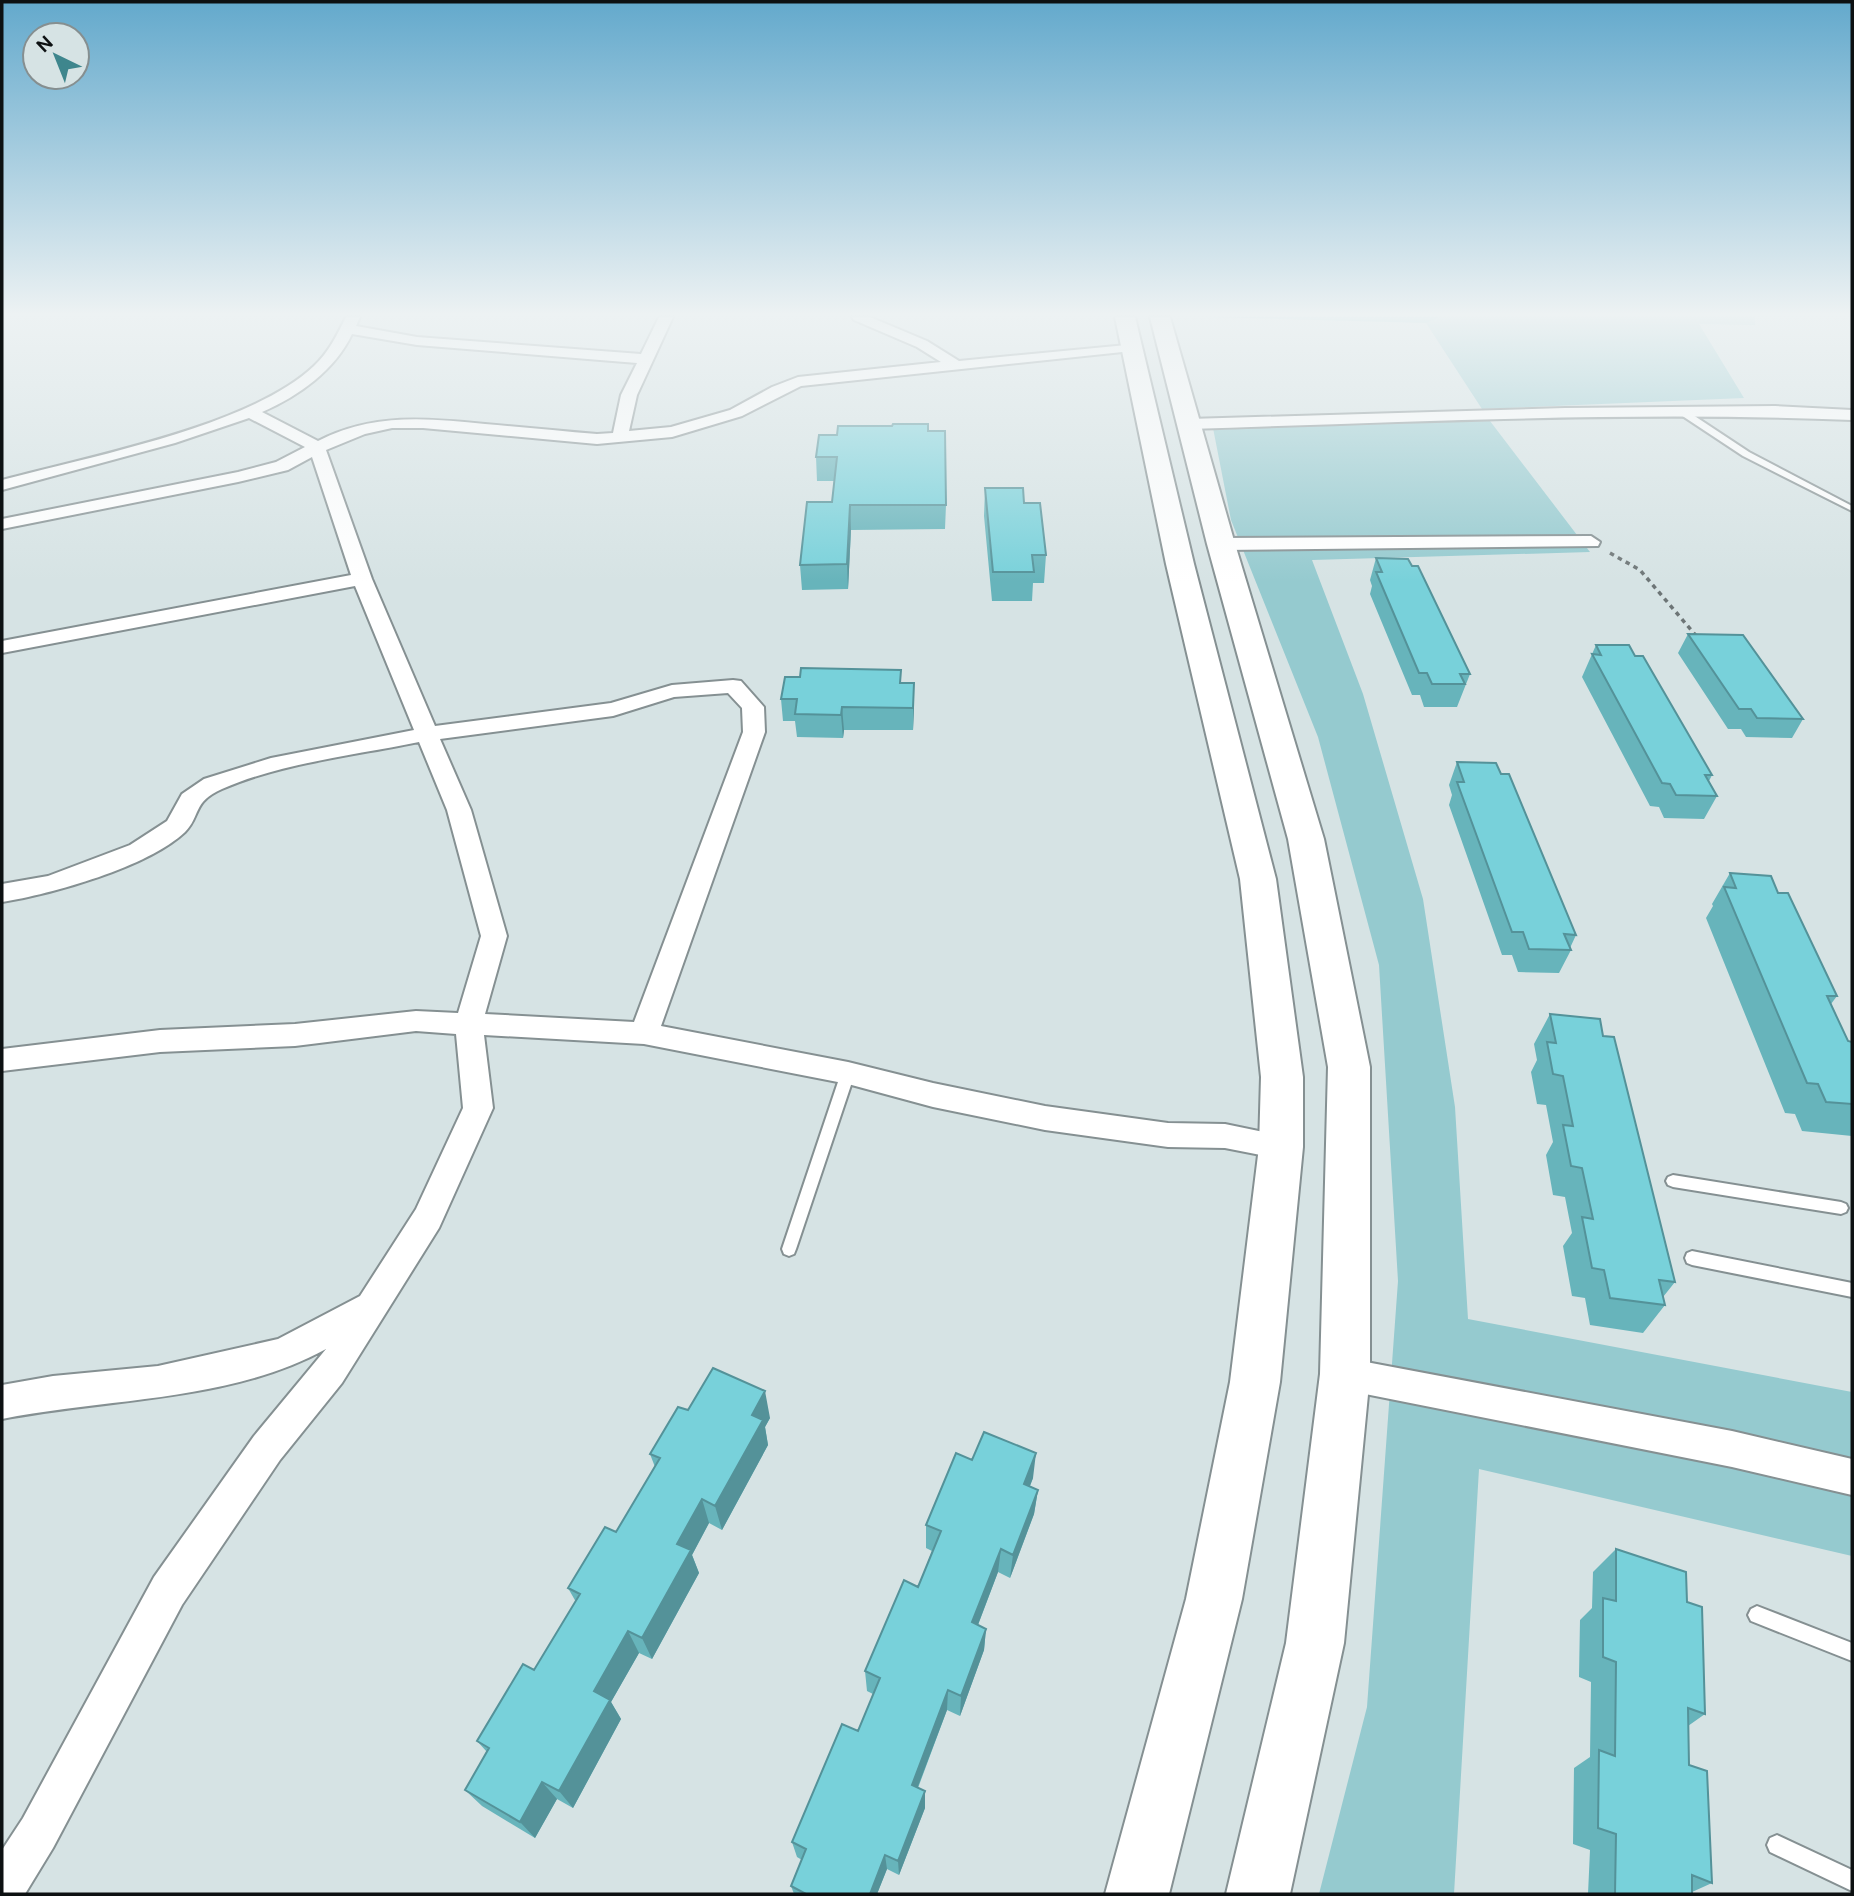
<svg xmlns="http://www.w3.org/2000/svg" width="1854" height="1896" viewBox="0 0 1854 1896" font-family="'DM Sans',sans-serif">
	<style>
		.green { fill: #95cacf }
		.forest { fill: #61bbc3 }
		.lines { fill: none; stroke-linecap: round; stroke-linejoin: round }
		.lane-casing { stroke: #859092; stroke-width: 4 }
		.street-casing { stroke: #859092; stroke-width: 4 }
		.highway-casing { stroke: #859092; stroke-width: 4 }
		.path { stroke: #6d7576; stroke-width: 3.5; stroke-dasharray: 4.5 4.5; stroke-linecap: butt }
		.lane { fill: #fff; fill-rule: evenodd }
		.street { fill: #fff; fill-rule: evenodd }
		.highway { fill: #fff; fill-rule: evenodd }
		.wall { fill: #67b4bb }
		.shaded-wall { fill: #549299 }
		.building { fill: #78d1da; stroke: #549299; stroke-width: 2 }
	</style>
	<rect width="100%" height="100%" fill="#d6e3e4"/>
	<!-- green -->
	<path class="green" d="M 1441,317 L 1755,317 L 1755,325 L 1699,324 L 1744,398 L 1482,409 L 1426,323 Z
		M 1490,421 L 1590,552 L 1312,560 L 1363,694 L 1423,899 L 1455,1107 L 1468,1319 L 1852,1392 L 1852,1556 L 1479,1469 L 1454,1894 L 1319,1894 L 1367,1707 L 1398,1281 L 1379,965 L 1318,737 L 1231,520 L 1213,428 Z"/>
	<!-- forest -->
	<path class="forest" d="M 1205,317 L 1441,317 L 1426,323 Z"/>
	<g class="lines">
		<!-- lane casing -->
		<g class="lane-casing">
			<path id="lane" d="M 1681,411 L 1687,411 L 1749,452 L 1852,506 L 1852,511 L 1743,456 L 1681,415 Z
				M 848,1068 L 853,1069 L 855,1073 L 796,1249 L 794,1254 L 789,1256 L 784,1254 L 782,1249 L 841,1073 L 843,1069 Z
				M 1673,1175 L 1841,1202 L 1846,1204 L 1848,1208 L 1846,1212 L 1841,1214 L 1673,1187 L 1668,1185 L 1666,1181 L 1668,1177 Z
				M 1692,1251 L 1852,1283 L 1852,1297 L 1692,1265 L 1687,1263 L 1685,1258 L 1687,1253 Z
				M 1757,1606 L 1852,1643 L 1852,1661 L 1751,1621 L 1748,1615 L 1751,1609 Z
				M 1777,1835 L 1852,1870 L 1852,1891 L 1770,1852 L 1767,1845 L 1770,1838 Z"/>
		</g>
		<!-- street casing -->
		<g class="street-casing">
			<path id="street" d="M 346,317 L 360,317 L 356,326 L 417,337 L 641,354 L 659,317 L 673,317 L 637,395 L 629,431 L 671,427 L 730,410 L 772,387 L 798,377 L 941,362 L 917,347 L 854,320 L 852,317 L 870,317 L 927,341 L 959,361 L 1137,344 L 1139,347 L 1137,350 L 1132,351 L 801,386 L 742,416 L 672,437 L 597,444 L 423,428 L 392,428 L 365,434 L 326,450 L 372,579 L 435,726 L 611,703 L 672,685 L 733,680 L 741,681 L 764,707 L 765,732 L 661,1026 L 848,1062 L 933,1083 L 1045,1106 L 1168,1123 L 1225,1124 L 1292,1138 L 1296,1147 L 1292,1156 L 1281,1159 L 1225,1148 L 1168,1147 L 1045,1130 L 933,1107 L 848,1084 L 644,1044 L 484,1035 L 493,1108 L 439,1228 L 342,1383 L 280,1460 L 182,1605 L 53,1848 L 25,1894 L 2,1894 L 2,1850 L 23,1818 L 154,1577 L 254,1436 L 326,1349 C 230,1402 107,1398 2,1419 L 2,1385 L 53,1376 L 158,1366 L 278,1339 L 360,1296 L 416,1209 L 463,1108 L 456,1034 L 416,1031 L 295,1046 L 160,1052 L 2,1071 L 2,1049 L 160,1030 L 295,1024 L 416,1011 L 458,1013 L 481,936 L 447,810 L 419,742 C 356,755 281,763 222,789 C 192,802 201,816 185,832 C 148,867 52,894 2,902 L 2,884 L 48,876 L 130,845 L 167,821 L 182,794 L 204,779 L 271,758 L 414,730 L 355,586 L 2,653 L 2,641 L 351,575 L 312,457 L 288,470 L 238,482 L 2,529 L 2,519 L 238,472 L 276,462 L 305,447 L 249,418 L 175,443 L 2,490 L 2,480 C 88,457 251,426 314,366 C 329,352 337,335 346,317 ZM 352,334 L 417,345 L 637,363 L 621,395 L 613,433 L 597,434 C 560,431 522,427 485,424 C 427,418 372,413 318,441 L 262,412 C 299,396 335,370 352,334 ZM 728,693 L 742,708 L 743,732 L 634,1022 L 485,1014 L 507,936 L 471,810 L 440,739 L 613,716 L 674,697 Z
				M 1775,406 L 1852,410 L 1852,420 C 1631,411 1410,422 1189,429 L 1181,424 L 1189,419 L 1565,408 Z
				M 1591,536 L 1600,542 L 1598,546 L 1221,550 L 1212,544 L 1221,538 Z
				M 1345,1358 L 1732,1431 L 1852,1459 L 1852,1495 L 1732,1467 L 1345,1390 L 1333,1385 L 1328,1374 L 1333,1363 Z"/>
		</g>
		<!-- highway casing -->
		<g class="highway-casing">
			<path id="highway" d="M 1115,317 L 1135,317 L 1194,564 L 1276,879 L 1303,1077 L 1303,1147 L 1280,1382 L 1242,1599 L 1169,1894 L 1105,1894 L 1186,1599 L 1230,1382 L 1259,1147 L 1261,1077 L 1240,879 L 1166,564 Z
				M 1150,317 L 1170,317 L 1235,544 L 1324,839 L 1370,1067 L 1370,1374 L 1344,1643 L 1290,1894 L 1226,1894 L 1286,1643 L 1320,1374 L 1328,1067 L 1288,839 L 1207,544 Z"/>
		</g>
		<!-- path -->
		<path class="path" d="M 1610,553 L 1640,570 L 1698,638"/>
		<!-- lane -->
		<use href="#lane" class="lane"/>
		<!-- street -->
		<use href="#street" class="street"/>
		<!-- highway -->
		<use href="#highway" class="highway"/>
	</g>
	<!-- wall -->
	<path class="wall" d="M 928,431 L 946,505 L 945,529 L 851,530 L 848,589 L 802,590 L 800,565 L 832,502 L 834,481 L 817,481 L 816,457 L 837,435 Z
		M 985,488 L 1024,503 L 1046,555 L 1044,583 L 1033,583 L 1032,601 L 992,601 L 984,516 Z
		M 1376,558 L 1470,674 L 1457,707 L 1424,707 L 1420,695 L 1412,695 L 1370,594 L 1372,586 L 1370,580 Z
		M 1688,634 L 1803,719 L 1792,738 L 1746,737 L 1741,729 L 1728,729 L 1678,653 Z
		M 1596,645 L 1635,656 L 1712,775 L 1709,781 L 1717,796 L 1704,819 L 1664,818 L 1659,807 L 1650,806 L 1582,677 Z
		M 901,683 L 914,706 L 913,730 L 844,730 L 843,738 L 797,737 L 795,721 L 783,721 L 781,699 Z
		M 1457,762 L 1576,935 L 1570,948 L 1571,950 L 1559,973 L 1518,972 L 1512,955 L 1502,955 L 1449,805 L 1452,795 L 1449,785 Z
		M 1730,873 L 1778,893 L 1837,996 L 1831,1004 L 1848,1041 L 1852,1042 L 1852,1136 L 1802,1131 L 1795,1114 L 1785,1113 L 1706,918 L 1713,906 L 1712,904 Z
		M 1550,1014 L 1603,1036 L 1675,1282 L 1663,1297 L 1665,1305 L 1643,1333 L 1590,1325 L 1585,1298 L 1572,1296 L 1563,1246 L 1572,1233 L 1565,1197 L 1553,1195 L 1546,1155 L 1553,1142 L 1546,1105 L 1537,1104 L 1531,1072 L 1537,1060 L 1534,1044 Z
		M 688,1410 L 770,1418 L 765,1427 L 768,1445 L 722,1530 L 709,1523 L 692,1555 L 699,1573 L 652,1659 L 639,1653 L 611,1702 L 621,1719 L 573,1808 L 557,1799 L 535,1838 L 482,1806 L 465,1790 L 487,1752 L 477,1741 L 534,1670 L 576,1602 L 568,1588 L 616,1532 L 655,1467 L 650,1454 Z
		M 972,1460 L 1033,1478 L 1030,1486 L 1038,1490 L 1034,1514 L 1010,1578 L 998,1572 L 978,1625 L 986,1629 L 984,1650 L 960,1716 L 947,1710 L 918,1788 L 925,1808 L 899,1875 L 887,1869 L 877,1894 L 794,1894 L 791,1886 L 802,1860 L 797,1857 L 792,1842 L 858,1731 L 873,1694 L 867,1691 L 865,1671 L 918,1587 L 932,1551 L 926,1548 L 926,1525 Z
		M 1616,1549 L 1687,1602 L 1705,1714 L 1688,1726 L 1689,1765 L 1712,1883 L 1692,1892 L 1692,1894 L 1588,1894 L 1590,1850 L 1573,1844 L 1574,1768 L 1590,1757 L 1591,1682 L 1579,1677 L 1580,1620 L 1592,1608 L 1593,1572 Z"/>
	<!-- shaded-wall -->
	<path class="shaded-wall" d="M 850,505 L 851,530 L 848,589 L 847,564 Z
		M 914,683 L 914,706 L 913,730 L 913,708 Z
		M 842,707 L 844,730 L 843,738 L 841,715 Z
		M 765,1391 L 770,1418 L 765,1427 L 768,1445 L 722,1530 L 715,1506 L 752,1415 Z
		M 1036,1453 L 1033,1478 L 1021,1508 L 1024,1484 Z
		M 1038,1490 L 1034,1514 L 1010,1578 L 1013,1555 Z
		M 702,1499 L 709,1523 L 692,1555 L 699,1573 L 652,1659 L 642,1638 L 677,1544 Z
		M 1001,1549 L 998,1572 L 971,1643 L 972,1622 Z
		M 986,1629 L 984,1650 L 960,1716 L 961,1696 Z
		M 628,1631 L 639,1653 L 611,1702 L 621,1719 L 573,1808 L 559,1791 L 594,1691 Z
		M 948,1690 L 947,1710 L 912,1802 L 912,1785 Z
		M 542,1782 L 557,1799 L 535,1838 L 520,1822 Z
		M 925,1791 L 925,1808 L 899,1875 L 898,1861 Z
		M 885,1855 L 887,1869 L 877,1894 L 870,1894 Z"/>
	<!-- building -->
	<path class="building" d="M 893,424 L 928,424 L 928,431 L 945,431 L 946,505 L 850,505 L 847,564 L 800,565 L 807,502 L 832,502 L 837,457 L 816,457 L 819,435 L 837,435 L 838,426 L 892,426 Z
		M 985,488 L 1023,488 L 1024,503 L 1040,503 L 1046,555 L 1032,555 L 1034,572 L 993,572 Z
		M 1376,558 L 1408,559 L 1412,566 L 1418,566 L 1470,674 L 1460,674 L 1465,684 L 1432,684 L 1427,673 L 1419,673 L 1376,572 L 1382,572 Z
		M 1688,634 L 1743,635 L 1803,719 L 1757,718 L 1751,709 L 1739,709 Z
		M 1596,645 L 1629,645 L 1635,656 L 1643,656 L 1712,775 L 1705,775 L 1717,796 L 1676,795 L 1670,784 L 1662,783 L 1592,654 L 1601,655 Z
		M 801,668 L 901,670 L 900,683 L 914,683 L 913,708 L 842,707 L 841,715 L 795,714 L 797,699 L 781,699 L 785,677 L 800,677 Z
		M 1457,762 L 1496,763 L 1501,774 L 1509,774 L 1576,935 L 1564,934 L 1571,950 L 1529,949 L 1523,932 L 1512,932 L 1457,782 L 1464,782 Z
		M 1730,873 L 1771,876 L 1778,893 L 1788,893 L 1837,996 L 1827,996 L 1848,1041 L 1852,1042 L 1852,1104 L 1826,1102 L 1818,1084 L 1807,1083 L 1724,887 L 1736,888 Z
		M 1550,1014 L 1600,1019 L 1603,1036 L 1614,1037 L 1675,1282 L 1659,1280 L 1665,1305 L 1610,1298 L 1604,1270 L 1592,1268 L 1582,1217 L 1593,1219 L 1582,1168 L 1571,1166 L 1563,1125 L 1573,1126 L 1563,1076 L 1553,1074 L 1547,1042 L 1556,1043 Z
		M 713,1368 L 765,1391 L 752,1415 L 763,1420 L 715,1506 L 702,1499 L 677,1544 L 691,1550 L 642,1638 L 628,1631 L 594,1691 L 610,1700 L 559,1791 L 542,1782 L 520,1822 L 465,1790 L 489,1748 L 477,1741 L 523,1664 L 534,1670 L 580,1594 L 568,1588 L 605,1527 L 616,1532 L 660,1458 L 650,1454 L 678,1407 L 688,1410 Z
		M 984,1432 L 1036,1453 L 1024,1484 L 1038,1490 L 1013,1555 L 1001,1549 L 972,1622 L 986,1629 L 961,1696 L 948,1690 L 912,1785 L 925,1791 L 898,1861 L 885,1855 L 870,1894 L 806,1894 L 791,1886 L 806,1849 L 792,1842 L 842,1724 L 858,1731 L 880,1678 L 865,1671 L 904,1580 L 918,1587 L 941,1531 L 926,1525 L 956,1453 L 972,1460 Z
		M 1616,1549 L 1686,1572 L 1687,1602 L 1702,1607 L 1705,1714 L 1688,1708 L 1689,1765 L 1707,1771 L 1712,1883 L 1692,1875 L 1692,1894 L 1615,1894 L 1616,1834 L 1598,1828 L 1599,1750 L 1615,1756 L 1616,1662 L 1603,1657 L 1603,1598 L 1616,1601 Z"/>
	<!-- sky -->
	<linearGradient id="sky" x2="0" y2="1"><stop stop-color="#63a9cc"/><stop offset="0.54" stop-color="#edf2f3"/><stop offset="1" stop-color="#edf2f3" stop-opacity="0"/></linearGradient>
	<rect width="1854" height="582" fill="url(#sky)"/>
	<!-- border -->
	<rect width="1854" height="1896" fill="none" stroke="#0d1112" stroke-width="7"/>
	<!-- north arrow -->
	<g transform="translate(56 56) rotate(317)"><circle r="33" fill="#d6e3e4" stroke="#868f90" stroke-width="2"/>
	<path d="M0-5L12 26L0 18L-12 26Z" fill="#3e868d"/>
	<text y="-10" font-size="19" font-weight="bold" text-anchor="middle" fill="#0d1112">N</text>
	</g>
</svg>
